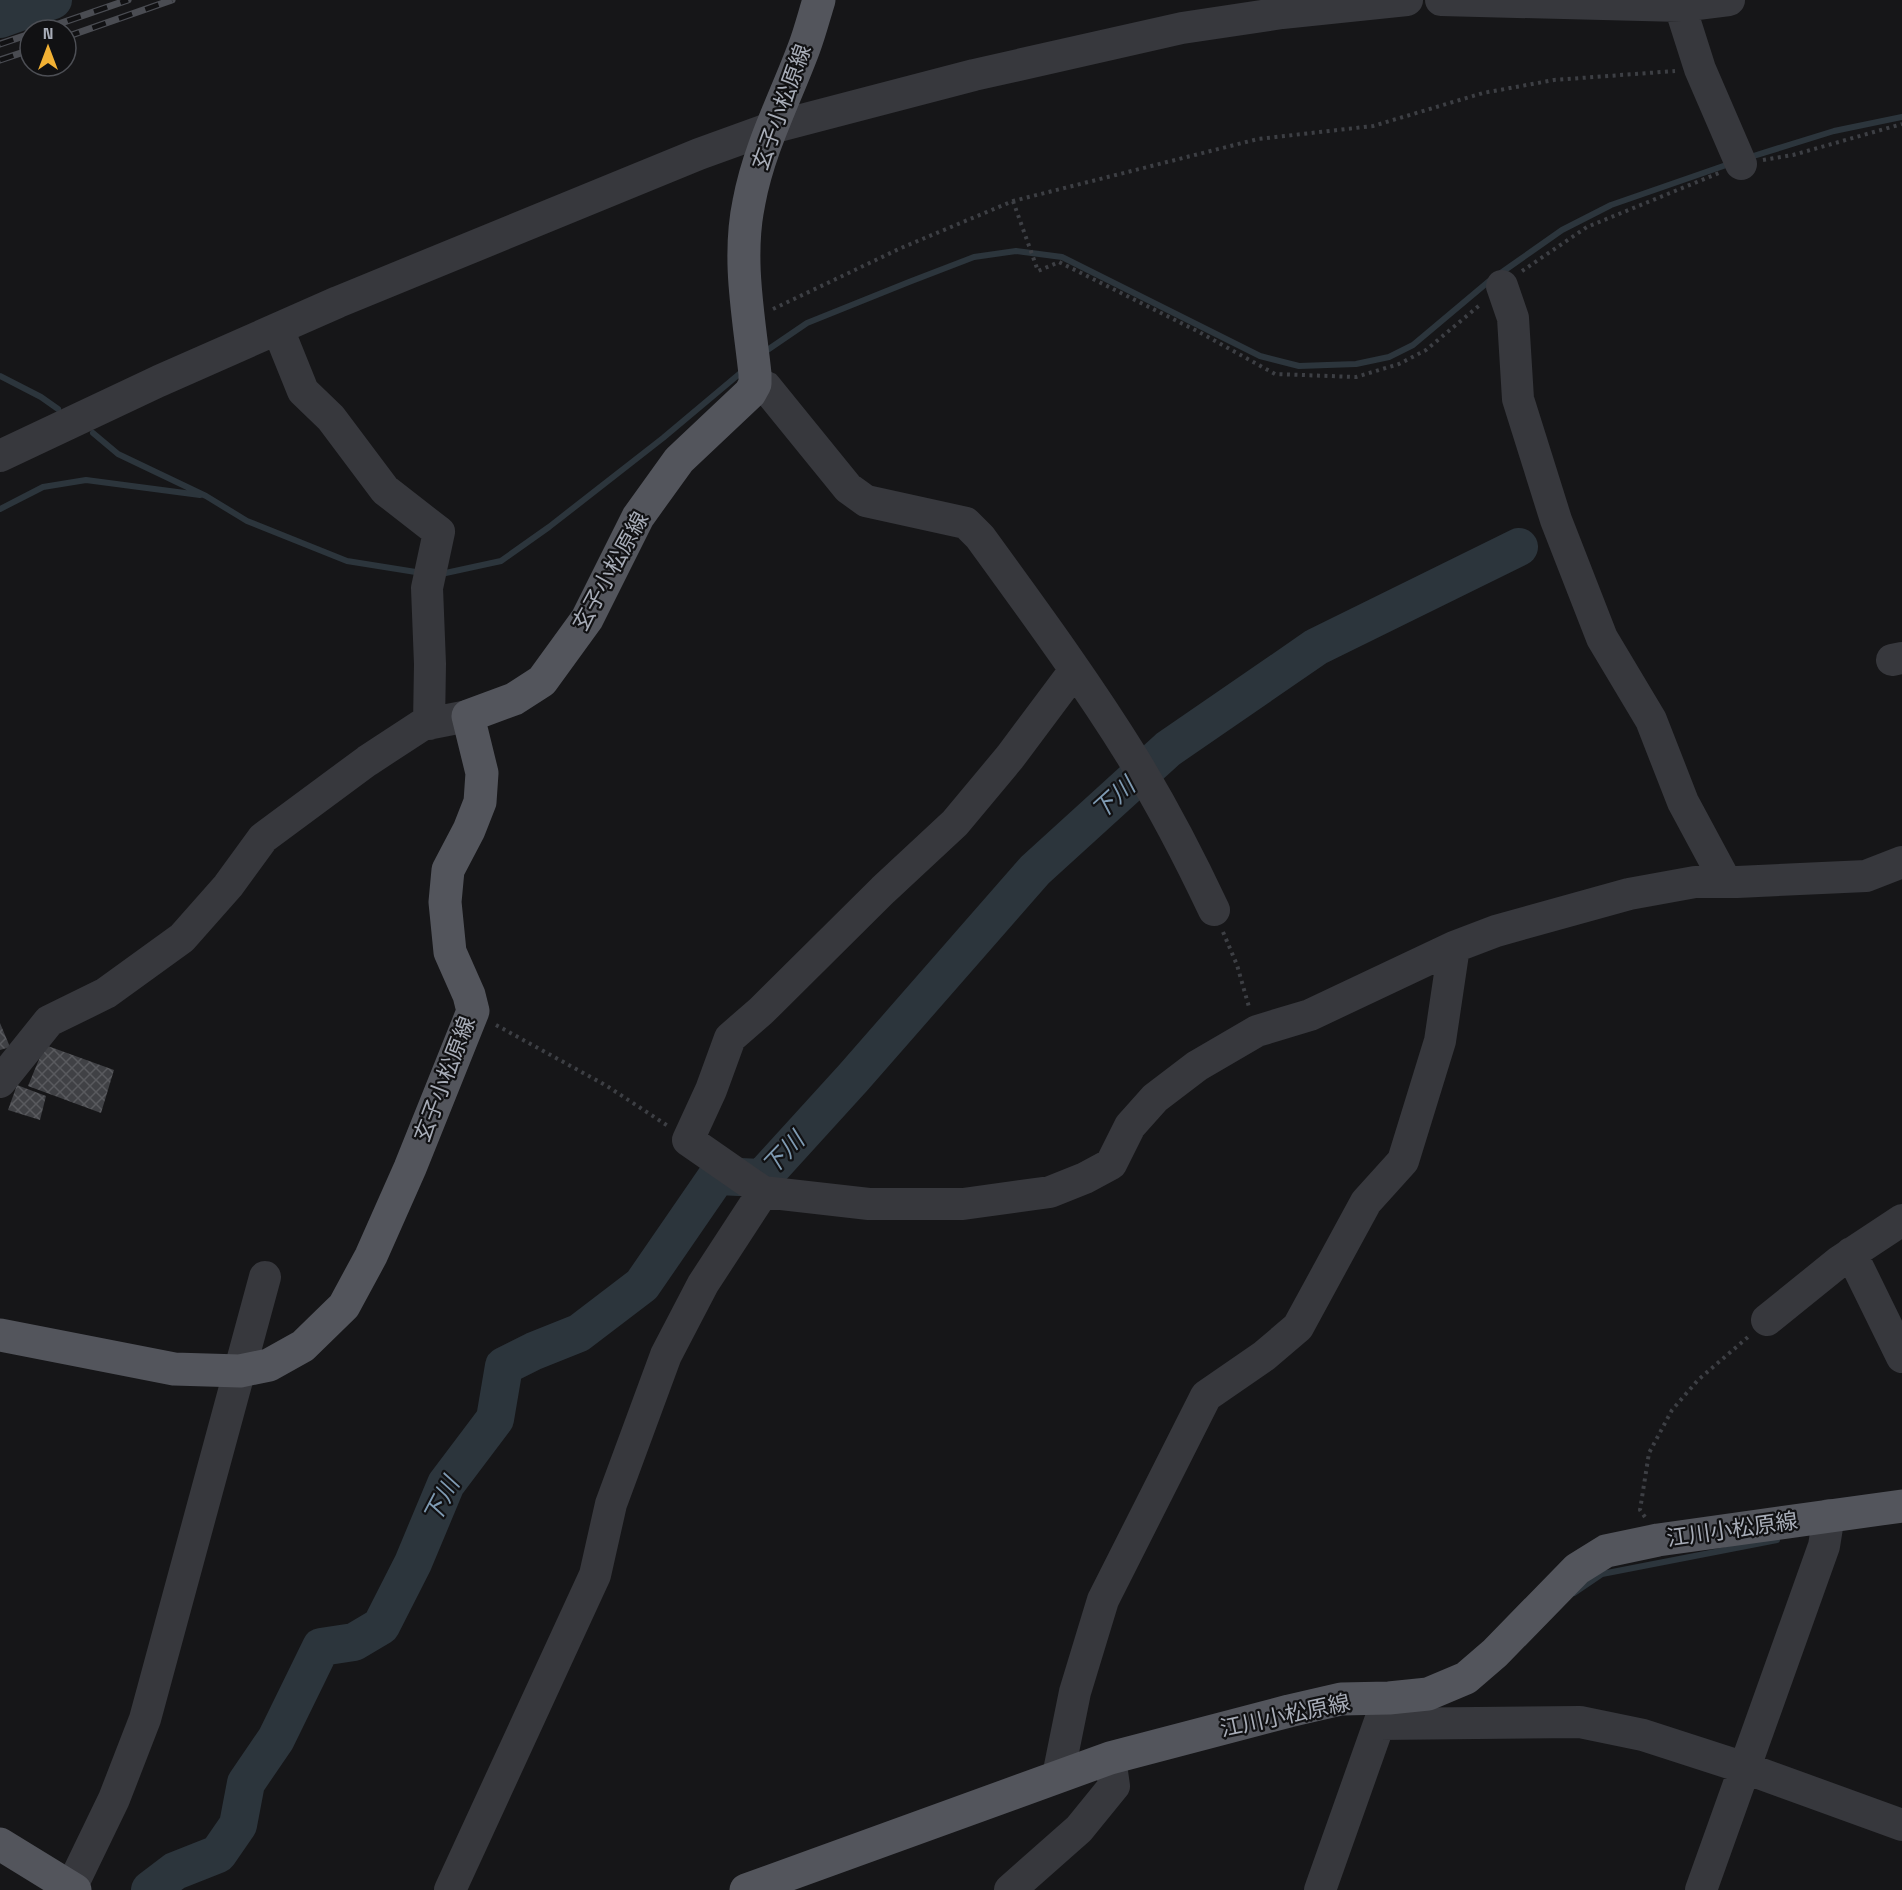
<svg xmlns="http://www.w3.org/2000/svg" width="1902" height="1890" viewBox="0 0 1902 1890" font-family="'Space Grotesk','Noto Sans JP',sans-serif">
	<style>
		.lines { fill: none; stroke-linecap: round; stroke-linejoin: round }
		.stream { stroke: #2c353c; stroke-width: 6 }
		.river { stroke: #2c353c; stroke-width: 38 }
		.building { fill: url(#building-cross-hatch) }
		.path { stroke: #3d3f44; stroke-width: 4; stroke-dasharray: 3 4.5; stroke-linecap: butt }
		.minor { stroke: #37383d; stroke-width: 32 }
		.major { stroke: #53555c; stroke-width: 33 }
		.rail-casing { stroke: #4a4c52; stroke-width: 7 }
		.rail { stroke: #111113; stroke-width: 4.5; stroke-dasharray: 14; stroke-linecap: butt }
		.labels { text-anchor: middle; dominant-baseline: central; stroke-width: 4.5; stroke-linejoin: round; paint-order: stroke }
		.street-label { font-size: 22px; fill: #a8adb8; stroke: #111113 }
		.water-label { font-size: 24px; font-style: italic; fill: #7f9bb3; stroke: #111113 }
	</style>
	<defs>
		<pattern id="building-cross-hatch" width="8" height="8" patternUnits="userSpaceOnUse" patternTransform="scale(1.5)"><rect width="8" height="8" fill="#404145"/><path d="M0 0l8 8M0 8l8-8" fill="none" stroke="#595a5e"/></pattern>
	</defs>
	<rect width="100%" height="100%" fill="#161618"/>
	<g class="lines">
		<!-- stream -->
		<path class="stream" d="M 1747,158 L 1834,131 L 1902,117
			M 763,353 L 807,323 L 909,282 L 974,257 L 1016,251 L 1062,257 L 1260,356 L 1299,366 L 1356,364 L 1389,357 L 1413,345 L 1488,282 L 1562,230 L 1611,205 L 1732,163
			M 0,376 L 41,397 L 58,409
			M 93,433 L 118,454 L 206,496 L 247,521 L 347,561 L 422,573
			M 0,509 L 43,487 L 86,480 L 200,495
			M 441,574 L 501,561 L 549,527 L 663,438 L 744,370
			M 1574,1593 L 1602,1574 L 1777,1540"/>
		<!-- river -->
		<path class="river" d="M 0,19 L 53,0
			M 150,1890 L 175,1871 L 218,1854 L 238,1825 L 246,1783 L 276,1739 L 321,1647 L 354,1642 L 381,1626 L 413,1563 L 446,1484 L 495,1419 L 504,1366 L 534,1351 L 579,1333 L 642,1285 L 717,1176 L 762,1178 L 853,1078 L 1035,870 L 1168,749 L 1316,647 L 1519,547"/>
	</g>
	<!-- building -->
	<path class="building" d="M 0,1023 L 10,1047 L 0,1050 Z
		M 45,1045 L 114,1070 L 101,1113 L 28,1086 Z
		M 17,1085 L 46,1096 L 40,1120 L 8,1110 Z"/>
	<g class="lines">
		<!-- path -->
		<path class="path" d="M 1763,160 L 1793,155 L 1902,124
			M 1013,201 L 1038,271 L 1059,262 L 1199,332 L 1275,374 L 1356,377 L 1399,364 L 1426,350 L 1481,304
			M 1522,271 L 1587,227 L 1719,173
			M 773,309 L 901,248 L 1013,201 L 1258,139 L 1373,126 L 1483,93 L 1554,80 L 1675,71
			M 1223,932 L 1237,965 L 1249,1007
			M 496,1025 L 607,1086 L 668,1126
			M 1645,1517 L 1640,1510 L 1649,1453 L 1672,1410 L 1698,1380 L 1748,1337"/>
		<!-- minor -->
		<path class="minor" d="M 1441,0 L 1681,6 L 1729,0
			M 1678,0 L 1700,69 L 1741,164
			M 1502,286 L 1513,318 L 1518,399 L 1556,520 L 1602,638 L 1651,720 L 1683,802 L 1726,882
			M 278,329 L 303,391 L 331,418 L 385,490 L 439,532 L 427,588 L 430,664 L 429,724
			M 755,384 L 766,387 L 848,488 L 866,501 L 966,523 L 980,537 C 1033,610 1086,682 1133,758 C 1163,807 1190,859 1214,910
			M 0,456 L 159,381 L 338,302 L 699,154 L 771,128 L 974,75 L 1182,28 L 1282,13 L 1407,0
			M 1892,660 L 1902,658
			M 1075,670 L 1010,757 L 955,823 L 883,890 L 761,1011 L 730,1038 L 711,1090 L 688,1140 L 763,1192 L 869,1204 L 963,1204 L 1050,1192 L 1085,1178 L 1111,1164 L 1130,1126 L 1155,1098 L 1197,1066 L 1257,1031 L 1310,1015 L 1454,947 L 1496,931 L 1629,894 L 1695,882 L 1737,882 L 1866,876 L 1902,862
			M 0,1082 L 49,1021 L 106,993 L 182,938 L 228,886 L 263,838 L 367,761 L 422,725 L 468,716
			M 1851,1253 L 1902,1357
			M 1767,1320 L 1840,1261 L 1902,1220
			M 1379,1724 L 1580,1722 L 1643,1735 L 1745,1768 L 1902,1825
			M 1058,1776 L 1075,1692 L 1103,1600 L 1206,1396 L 1264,1356 L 1298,1327 L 1366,1202 L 1403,1161 L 1440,1041 L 1454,947
			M 71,1888 L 114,1799 L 145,1719 L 265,1277
			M 450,1890 L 595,1575 L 611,1504 L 666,1355 L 703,1284 L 763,1192
			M 1010,1890 L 1079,1829 L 1114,1786 L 1110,1758
			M 1320,1890 L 1386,1704
			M 1701,1890 L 1824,1546 L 1829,1515"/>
		<!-- major -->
		<path class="major" d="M 0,1335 L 174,1369 L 240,1371 L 269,1365 L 303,1346 L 344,1306 L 371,1256 L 410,1168 L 473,1011 L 469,995 L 450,952 L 445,902 L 448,870 L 469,830 L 480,802 L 482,773 L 468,716 L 514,699 L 542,681 L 587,619 L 638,517 L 679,460 L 750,393 L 755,384 L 755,374 C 749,317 737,259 749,202 C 759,148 785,99 804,48 C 810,32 814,16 819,0
			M 0,1844 L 75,1890
			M 746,1890 L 1110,1758 L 1289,1711 L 1341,1699 L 1389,1698 L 1428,1694 L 1466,1678 L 1495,1653 L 1577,1569 L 1606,1551 L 1658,1540 L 1902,1506"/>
		<!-- rail casing -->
		<g class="rail-casing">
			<path id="rail" d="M 41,30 L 128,0
				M 66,37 L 172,0
				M 0,44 L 30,34
				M 0,60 L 30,50"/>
		</g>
		<!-- rail -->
		<use href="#rail" class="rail"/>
	</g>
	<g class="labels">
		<!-- street labels -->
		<g class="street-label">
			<text transform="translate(781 107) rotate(-70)">玄子小松原線</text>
			<text transform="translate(610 571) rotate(-61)">玄子小松原線</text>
			<text transform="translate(444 1079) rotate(-69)">玄子小松原線</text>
			<text transform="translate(1732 1529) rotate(-8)">江川小松原線</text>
			<text transform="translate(1285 1715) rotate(-12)">江川小松原線</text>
		</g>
		<!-- water labels -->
		<g class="water-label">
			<text transform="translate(1113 798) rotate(-42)">下川</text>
			<text transform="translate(783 1153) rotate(-46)">下川</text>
			<text transform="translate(441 1500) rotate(-62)">下川</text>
		</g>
	</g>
	<!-- north arrow -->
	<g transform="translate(48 48)"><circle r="28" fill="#111113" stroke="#4d4f55" stroke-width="1.5"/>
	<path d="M0-4.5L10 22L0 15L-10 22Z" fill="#f2b134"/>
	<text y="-9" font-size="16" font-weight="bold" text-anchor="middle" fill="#a8adb8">N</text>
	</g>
</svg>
